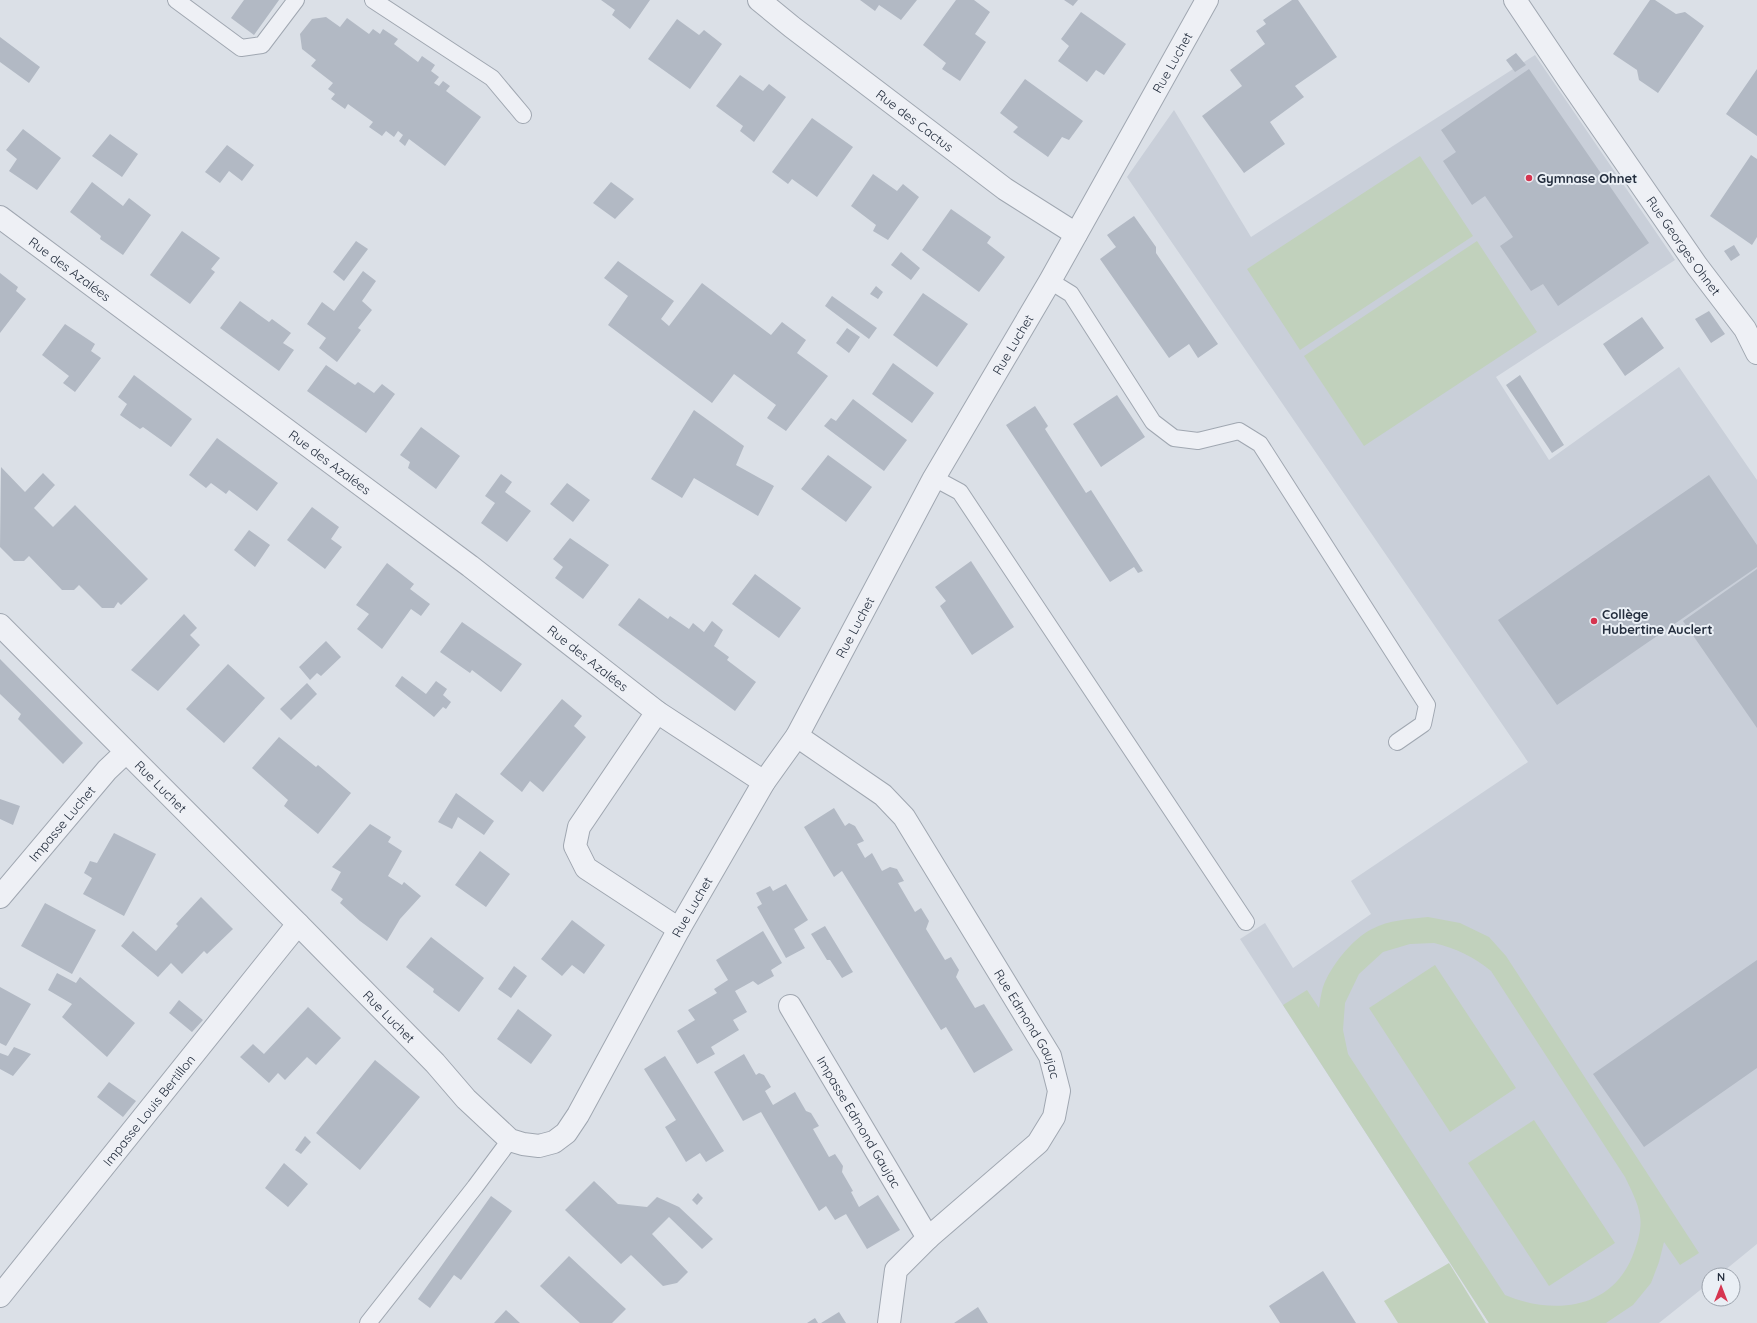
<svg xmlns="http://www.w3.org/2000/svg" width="1757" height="1323" viewBox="0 0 1757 1323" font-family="Quicksand,sans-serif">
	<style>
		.built { fill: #c9cfd9 }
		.green { fill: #c1d1bc; fill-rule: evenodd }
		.building { fill: #b2b9c4 }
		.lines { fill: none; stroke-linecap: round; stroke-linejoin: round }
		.service-casing { stroke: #a0a7b1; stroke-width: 18 }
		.minor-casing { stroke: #a0a7b1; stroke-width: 24 }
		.service { stroke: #eef0f5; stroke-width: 16 }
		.minor { stroke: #eef0f5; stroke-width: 22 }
		.poi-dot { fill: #d63550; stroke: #eaeff5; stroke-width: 1.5 }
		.labels { text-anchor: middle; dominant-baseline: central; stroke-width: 4; stroke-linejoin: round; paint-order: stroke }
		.street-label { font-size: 13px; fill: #242e3e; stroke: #eaeff5 }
		.poi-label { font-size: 13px; font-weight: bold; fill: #242e3e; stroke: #eaeff5; text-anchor: start }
	</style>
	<rect width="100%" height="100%" fill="#dbe0e7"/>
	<!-- built -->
	<path class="built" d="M 1535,55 L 1675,260 L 1496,377 L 1549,460 L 1679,367 L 1757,480 L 1757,1244 L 1719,1275 L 1709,1275 L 1709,1283 L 1659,1323 L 1489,1323 L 1240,939 L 1265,923 L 1293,968 L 1371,914 L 1351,881 L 1528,762 L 1127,177 L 1174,110 L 1251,237 Z"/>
	<!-- green -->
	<path class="green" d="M 1420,156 L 1473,236 L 1300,350 L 1247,269 Z
		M 1477,241 L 1537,332 L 1364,446 L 1304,356 Z
		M 1428,917 L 1460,923 L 1489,937 L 1506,956 L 1699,1253 L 1680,1265 L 1664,1242 L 1659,1262 L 1651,1283 L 1633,1305 L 1606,1323 L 1489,1323 L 1283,1005 L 1307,990 L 1319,1008 C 1320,1001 1321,994 1323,987 C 1330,967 1352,939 1372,929 C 1389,920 1409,919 1428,917 ZM 1434,943 C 1457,949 1473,956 1491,971 L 1625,1177 C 1631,1190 1638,1202 1640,1216 C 1642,1228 1638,1241 1634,1252 C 1614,1309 1555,1316 1505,1295 L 1348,1054 L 1343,1030 L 1345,1003 L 1359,974 L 1383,952 L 1410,944 Z
		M 1435,965 L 1516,1088 L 1450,1132 L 1369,1008 Z
		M 1534,1120 L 1615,1243 L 1549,1286 L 1468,1163 Z
		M 1449,1263 L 1486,1323 L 1398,1323 L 1384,1301 Z"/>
	<!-- building -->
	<path class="building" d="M 244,0 L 279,0 L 254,35 L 231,18 Z
		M 601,0 L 650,0 L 630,29 L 612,15 L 615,10 Z
		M 860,0 L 917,0 L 901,20 L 879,5 L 875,11 Z
		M 956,0 L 974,0 L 990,12 L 975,34 L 986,42 L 960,81 L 942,69 L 946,63 L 923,45 Z
		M 1064,0 L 1078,0 L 1073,6 Z
		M 1292,0 L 1298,0 L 1337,57 L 1295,86 L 1304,97 L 1270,122 L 1285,144 L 1244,173 L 1202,116 L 1242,86 L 1230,70 L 1265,44 L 1256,31 L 1266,24 L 1263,20 Z
		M 1650,0 L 1655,0 L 1676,14 L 1685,12 L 1704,26 L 1658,93 L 1639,80 L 1637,70 L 1613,54 Z
		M 1081,12 L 1126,44 L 1104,75 L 1096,70 L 1087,82 L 1058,61 L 1069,46 L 1061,39 Z
		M 326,17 L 340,27 L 347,18 L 369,34 L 373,29 L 380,34 L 383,29 L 398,39 L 394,44 L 418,62 L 422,56 L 435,65 L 431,71 L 439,77 L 434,83 L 439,86 L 443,81 L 450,86 L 446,91 L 481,117 L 445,166 L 409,139 L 405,146 L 399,141 L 403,135 L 398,131 L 394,137 L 386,131 L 382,136 L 369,127 L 373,122 L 348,104 L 345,109 L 331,99 L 335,94 L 328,89 L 333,83 L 311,66 L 316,60 L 302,49 L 300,34 L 312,19 Z
		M 677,19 L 699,35 L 704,30 L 722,44 L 690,89 L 648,59 Z
		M 0,37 L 40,67 L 29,83 L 0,62 Z
		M 1516,53 L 1526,65 L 1515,72 L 1506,60 Z
		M 1529,69 L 1649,243 L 1558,306 L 1543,284 L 1531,291 L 1500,246 L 1513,237 L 1485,196 L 1472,205 L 1443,161 L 1456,152 L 1441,130 Z
		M 1757,69 L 1757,136 L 1726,114 Z
		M 740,75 L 763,91 L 769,84 L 786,97 L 754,142 L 740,131 L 743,126 L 716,106 Z
		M 1025,79 L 1083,121 L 1069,140 L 1062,137 L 1048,157 L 1013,132 L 1018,127 L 1000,113 Z
		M 812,118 L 853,147 L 817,197 L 792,179 L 788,184 L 772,172 Z
		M 23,129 L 61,158 L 37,190 L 9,171 L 17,159 L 6,150 Z
		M 110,134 L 138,154 L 122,177 L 92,156 Z
		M 227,145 L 254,165 L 242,181 L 229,171 L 220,183 L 205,172 Z
		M 1751,155 L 1757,159 L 1757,237 L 1752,245 L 1710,216 Z
		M 873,174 L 897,191 L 903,184 L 919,197 L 888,240 L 873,231 L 876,225 L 851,206 Z
		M 92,182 L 123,206 L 129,198 L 151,215 L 123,255 L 100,239 L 101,236 L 70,212 Z
		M 611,182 L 634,199 L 615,219 L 593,203 Z
		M 951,209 L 991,237 L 987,243 L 1005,257 L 979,292 L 922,250 Z
		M 1134,216 L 1156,247 L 1156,253 L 1218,344 L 1198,358 L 1189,344 L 1169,358 L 1100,259 L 1116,247 L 1107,235 Z
		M 182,231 L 220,258 L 211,269 L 215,272 L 190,304 L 150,275 Z
		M 356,241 L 368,249 L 344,281 L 333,272 Z
		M 1734,245 L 1740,255 L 1731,261 L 1724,251 Z
		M 901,252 L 920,268 L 911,280 L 891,265 Z
		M 618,261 L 674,301 L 661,319 L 669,326 L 702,283 L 771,335 L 782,322 L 806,340 L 797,353 L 828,376 L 786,431 L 767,418 L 776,405 L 734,374 L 712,403 L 608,325 L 628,296 L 604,278 Z
		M 363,271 L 376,281 L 362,301 L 372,310 L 358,328 L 361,330 L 337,362 L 319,348 L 326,338 L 307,324 L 322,302 L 334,311 Z
		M 0,273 L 18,287 L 16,291 L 26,299 L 0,333 Z
		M 876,286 L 883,292 L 878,299 L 870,294 Z
		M 923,293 L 968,324 L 937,367 L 893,335 Z
		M 832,296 L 877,328 L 869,339 L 825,306 Z
		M 240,301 L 269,322 L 272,319 L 291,333 L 283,343 L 294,350 L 279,371 L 220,328 Z
		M 1709,311 L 1725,334 L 1711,343 L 1695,319 Z
		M 1642,317 L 1664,348 L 1625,376 L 1603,344 Z
		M 65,324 L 95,344 L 91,351 L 101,358 L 75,392 L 63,383 L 69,376 L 42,355 Z
		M 847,328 L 860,337 L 849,353 L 836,343 Z
		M 893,363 L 934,393 L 912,423 L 872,394 Z
		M 326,365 L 355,385 L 358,382 L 374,393 L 382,384 L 395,394 L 366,433 L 307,391 Z
		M 134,375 L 192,419 L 171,447 L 143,427 L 140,429 L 120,415 L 127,404 L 118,397 Z
		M 1520,375 L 1564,445 L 1552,453 L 1506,385 Z
		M 1117,395 L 1145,437 L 1101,467 L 1073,424 Z
		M 853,399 L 907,440 L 884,471 L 824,426 L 831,418 L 836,421 Z
		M 1035,406 L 1048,426 L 1045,429 L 1086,493 L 1091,490 L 1143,571 L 1138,573 L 1134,567 L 1110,582 L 1006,425 Z
		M 694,410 L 744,446 L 736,465 L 774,486 L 758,516 L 694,478 L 682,498 L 651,479 Z
		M 421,427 L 460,456 L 436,489 L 408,468 L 410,462 L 400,455 Z
		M 217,438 L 278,483 L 257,511 L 229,490 L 226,494 L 211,483 L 206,488 L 189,475 Z
		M 828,455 L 872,487 L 846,522 L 801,489 Z
		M 1,467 L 25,492 L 43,473 L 55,485 L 34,508 L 53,527 L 75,505 L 148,579 L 121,605 L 118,602 L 114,608 L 102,608 L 79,585 L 74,590 L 62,590 L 29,556 L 24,561 L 14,561 L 0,547 Z
		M 501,474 L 512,482 L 505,492 L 531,511 L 507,542 L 481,523 L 495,503 L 485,496 Z
		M 1709,475 L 1757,545 L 1757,567 L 1557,705 L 1498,620 Z
		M 567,483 L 590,500 L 573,522 L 550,504 Z
		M 312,507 L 339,527 L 331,539 L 342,547 L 325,569 L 287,540 Z
		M 249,530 L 270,545 L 255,567 L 234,550 Z
		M 570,538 L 609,565 L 583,599 L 555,578 L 563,567 L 553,559 Z
		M 971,561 L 1014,627 L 972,655 L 940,606 L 946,601 L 935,587 Z
		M 387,563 L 414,584 L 410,589 L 430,604 L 421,616 L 411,609 L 382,649 L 357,629 L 369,614 L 356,605 Z
		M 1757,569 L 1757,728 L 1683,621 Z
		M 755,574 L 801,608 L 779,638 L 732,604 Z
		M 639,598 L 668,619 L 670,616 L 689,629 L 693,623 L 704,632 L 712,621 L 723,630 L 714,646 L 729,657 L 727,660 L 756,682 L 735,711 L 618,625 Z
		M 184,614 L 197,628 L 190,635 L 200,645 L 158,691 L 131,670 Z
		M 462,622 L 522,664 L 501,692 L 472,670 L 470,673 L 440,652 Z
		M 326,641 L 341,657 L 321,676 L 317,673 L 310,680 L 299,667 Z
		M 0,659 L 83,743 L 63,764 L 18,719 L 21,714 L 0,694 Z
		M 228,664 L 265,698 L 224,743 L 186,709 Z
		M 402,676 L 426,694 L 436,681 L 447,689 L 443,695 L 451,702 L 446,709 L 443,707 L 434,717 L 395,686 Z
		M 307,683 L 317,694 L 291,720 L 280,709 Z
		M 562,699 L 582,716 L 574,726 L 586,737 L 543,792 L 530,781 L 522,792 L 500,774 Z
		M 279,737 L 316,767 L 318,765 L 351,793 L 318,834 L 284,806 L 288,800 L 252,768 Z
		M 456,793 L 494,821 L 484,835 L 458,817 L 452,829 L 438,822 Z
		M 0,799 L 20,806 L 13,825 L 0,819 Z
		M 834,808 L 845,826 L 849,823 L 855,826 L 864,841 L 857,844 L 865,858 L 872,853 L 882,871 L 890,867 L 897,869 L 904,881 L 898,883 L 915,912 L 921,908 L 929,921 L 926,929 L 945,960 L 951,957 L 959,970 L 956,977 L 975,1008 L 984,1004 L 1013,1050 L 974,1073 L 946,1027 L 941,1030 L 842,871 L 834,877 L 804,827 Z
		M 370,824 L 391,837 L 388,842 L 402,851 L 388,876 L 402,885 L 404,882 L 421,896 L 400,919 L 387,941 L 360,921 L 340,903 L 343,899 L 331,890 L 341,872 L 332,867 Z
		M 114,833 L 156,854 L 124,916 L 83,894 L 92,878 L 84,873 L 90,861 L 97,863 Z
		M 480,851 L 510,874 L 486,907 L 455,885 Z
		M 786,884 L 808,920 L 794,929 L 805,948 L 786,958 L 757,907 L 762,904 L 756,893 L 770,886 L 773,891 Z
		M 201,897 L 233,929 L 207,954 L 204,951 L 182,974 L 171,963 L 158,977 L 121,946 L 133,931 L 156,951 L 178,926 L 176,924 Z
		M 45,903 L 96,930 L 72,974 L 21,946 Z
		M 572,920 L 605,945 L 584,974 L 572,965 L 562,976 L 541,959 Z
		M 825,926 L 853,972 L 842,978 L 830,960 L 827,960 L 811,934 Z
		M 763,931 L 782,963 L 771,970 L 774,976 L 758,985 L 753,981 L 735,991 L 747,1012 L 733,1020 L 739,1030 L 711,1047 L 715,1054 L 697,1064 L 677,1031 L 695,1020 L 688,1010 L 717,993 L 714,989 L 728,980 L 716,960 Z
		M 431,937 L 484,978 L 459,1012 L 433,992 L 434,989 L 406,967 Z
		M 1757,960 L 1757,1068 L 1644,1147 L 1593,1074 Z
		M 514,966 L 527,976 L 511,998 L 498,989 Z
		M 57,973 L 76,983 L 80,977 L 135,1023 L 107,1057 L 62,1017 L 72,1004 L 48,990 Z
		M 0,987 L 31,1004 L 6,1046 L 0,1043 Z
		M 179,1000 L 203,1020 L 192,1032 L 169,1013 Z
		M 308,1007 L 341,1038 L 316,1065 L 307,1057 L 285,1080 L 278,1073 L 269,1083 L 240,1057 L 253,1044 L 264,1054 Z
		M 518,1009 L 552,1035 L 531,1064 L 497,1039 Z
		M 14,1047 L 31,1054 L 13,1076 L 0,1069 L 0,1053 L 8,1056 Z
		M 744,1054 L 756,1075 L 759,1073 L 764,1075 L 771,1087 L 765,1091 L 773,1105 L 795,1092 L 806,1111 L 811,1113 L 819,1126 L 813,1129 L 829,1157 L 835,1154 L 843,1166 L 842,1172 L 853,1191 L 851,1192 L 859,1207 L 878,1195 L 900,1230 L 867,1249 L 846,1214 L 835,1220 L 826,1206 L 819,1211 L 761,1112 L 743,1121 L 714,1072 Z
		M 665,1056 L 724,1151 L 706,1162 L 700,1153 L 686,1162 L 665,1127 L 676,1120 L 644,1069 Z
		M 375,1060 L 420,1097 L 360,1170 L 316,1133 Z
		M 109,1082 L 136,1101 L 123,1117 L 97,1097 Z
		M 305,1136 L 311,1142 L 301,1154 L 295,1150 Z
		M 284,1163 L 308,1184 L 288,1207 L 265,1188 Z
		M 594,1181 L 618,1204 L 647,1207 L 657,1197 L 679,1207 L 713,1239 L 702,1249 L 669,1217 L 652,1234 L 688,1272 L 677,1283 L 663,1286 L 631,1255 L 621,1264 L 565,1210 Z
		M 698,1193 L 703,1198 L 697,1205 L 692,1200 Z
		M 491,1196 L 512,1211 L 461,1280 L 454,1275 L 430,1308 L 418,1299 Z
		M 569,1256 L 626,1309 L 612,1323 L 580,1323 L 540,1286 Z
		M 1323,1271 L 1356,1323 L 1280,1323 L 1269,1306 Z
		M 978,1307 L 988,1323 L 954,1323 Z
		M 506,1310 L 520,1323 L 494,1323 Z
		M 839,1312 L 846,1323 L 821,1323 Z
		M 815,1318 L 818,1323 L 807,1323 Z"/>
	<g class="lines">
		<!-- service casing -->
		<g class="service-casing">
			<path id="service" d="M 176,0 L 241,48 L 262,45 L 296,0
				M 373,0 L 492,78 L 523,115
				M 1050,281 L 1071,294 L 1153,422 L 1174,438 L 1198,441 L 1239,431 L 1260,444 L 1427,705 L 1423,724 L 1397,742
				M 934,478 L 960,492 L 1246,922
				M 368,1323 L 475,1187 L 510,1140"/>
		</g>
		<!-- minor casing -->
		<g class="minor-casing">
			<g id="minor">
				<path id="s1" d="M 759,0 L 792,27 L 1005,189 L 1076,234"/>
				<path id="s2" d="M 1515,0 L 1568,79 L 1697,266 L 1745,329 L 1757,353"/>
				<path id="s3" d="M 0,217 L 470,566 L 657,712 L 764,782"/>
				<path id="s4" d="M 0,625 L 298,924 L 435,1063 L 466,1099 L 510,1140 L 523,1144 L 539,1146 L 554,1142 L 566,1133 L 578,1115 L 679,929 L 764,782 L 797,736 L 934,478 L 1050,281 L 1207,0"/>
				<path d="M 657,712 L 579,827 L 575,846 L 586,868 L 679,929"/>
				<path id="s5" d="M 797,736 L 883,795 L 904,817 L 1050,1056 L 1059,1091 L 1054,1117 L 1038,1143 L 928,1238 L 896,1270 L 889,1323"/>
				<path id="s6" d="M 0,897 L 107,770 L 126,752"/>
				<path id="s7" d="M 790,1006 L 928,1238"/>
				<path id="s8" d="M 0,1296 L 298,924"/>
			</g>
		</g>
		<!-- service -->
		<use href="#service" class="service"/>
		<!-- minor -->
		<use href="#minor" class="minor"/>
	</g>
	<!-- markers -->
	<g class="poi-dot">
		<circle cx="1529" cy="178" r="4"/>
		<circle cx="1594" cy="621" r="4"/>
	</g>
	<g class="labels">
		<!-- street labels -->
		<g class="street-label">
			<text stroke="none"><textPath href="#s4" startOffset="2016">Rue Luchet</textPath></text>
			<text stroke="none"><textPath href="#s1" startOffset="197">Rue des Cactus</textPath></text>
			<text stroke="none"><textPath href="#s2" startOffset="298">Rue Georges Ohnet</textPath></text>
			<text stroke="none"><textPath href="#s3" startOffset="87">Rue des Azalées</textPath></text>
			<text stroke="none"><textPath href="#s4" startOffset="1692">Rue Luchet</textPath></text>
			<text stroke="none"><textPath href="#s3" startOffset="411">Rue des Azalées</textPath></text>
			<text stroke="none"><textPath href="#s4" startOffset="1368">Rue Luchet</textPath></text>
			<text stroke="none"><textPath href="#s3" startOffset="735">Rue des Azalées</textPath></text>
			<text stroke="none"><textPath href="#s4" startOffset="228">Rue Luchet</textPath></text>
			<text stroke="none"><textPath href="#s6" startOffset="96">Impasse Luchet</textPath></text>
			<text stroke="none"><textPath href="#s4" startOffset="1044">Rue Luchet</textPath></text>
			<text stroke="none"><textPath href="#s4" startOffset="552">Rue Luchet</textPath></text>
			<text stroke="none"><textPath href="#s5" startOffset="376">Rue Edmond Gaujac</textPath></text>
			<text stroke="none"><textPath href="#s8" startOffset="238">Impasse Louis Bertillon</textPath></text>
			<text stroke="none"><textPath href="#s7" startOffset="135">Impasse Edmond Gaujac</textPath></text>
		</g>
		<!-- poi labels -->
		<g class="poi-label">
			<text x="1537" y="178">Gymnase Ohnet</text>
			<text x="1602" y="614">Collège<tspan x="1602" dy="15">Hubertine Auclert</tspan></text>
		</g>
	</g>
	<!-- north arrow -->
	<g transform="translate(1721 1287)"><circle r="19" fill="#eaeff5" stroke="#9ba2ac"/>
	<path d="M0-3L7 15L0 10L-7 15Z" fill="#d63550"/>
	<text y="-6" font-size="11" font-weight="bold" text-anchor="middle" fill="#242e3e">N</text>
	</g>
</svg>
